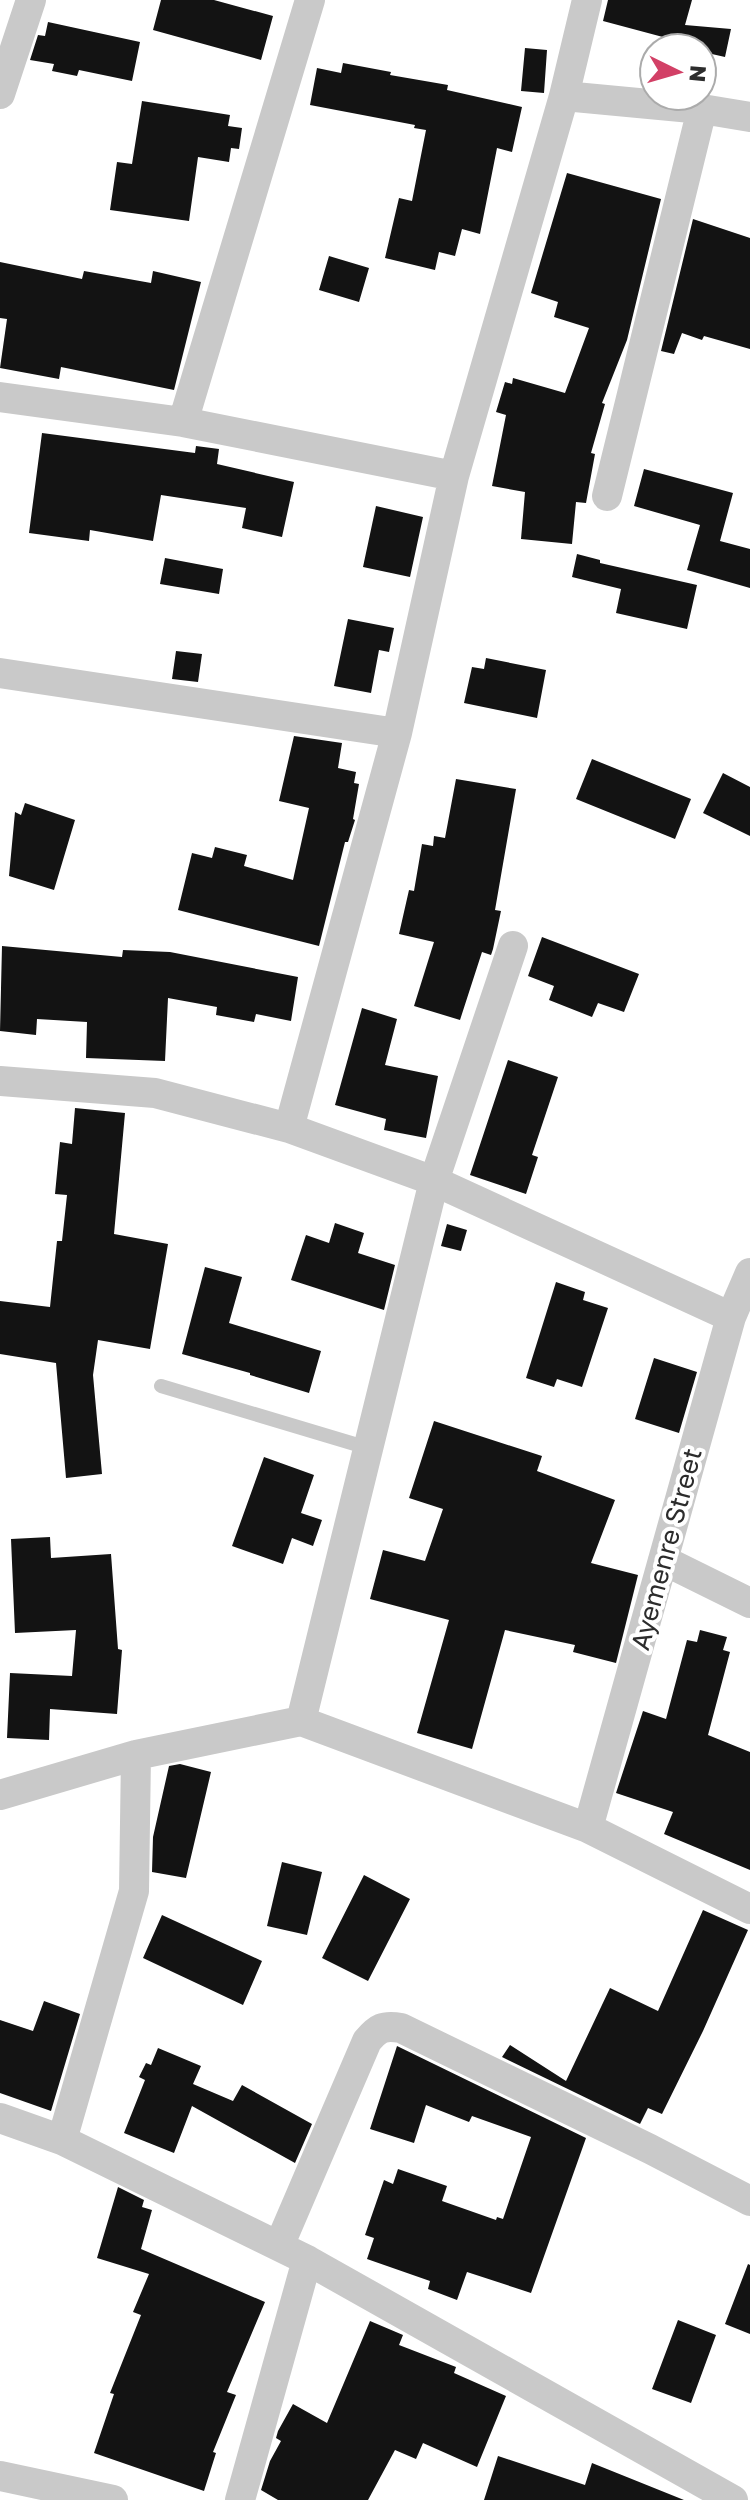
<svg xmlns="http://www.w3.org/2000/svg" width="750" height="2500" viewBox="0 0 750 2500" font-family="'Golos Text',sans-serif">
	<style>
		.building { fill: #131313 }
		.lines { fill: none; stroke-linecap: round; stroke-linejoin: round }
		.service { stroke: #c9c9c9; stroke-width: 14 }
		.minor { stroke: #c9c9c9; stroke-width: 30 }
		.labels { text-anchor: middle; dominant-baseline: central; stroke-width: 8; stroke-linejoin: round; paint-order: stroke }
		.street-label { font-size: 26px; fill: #2c2c2c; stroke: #fff }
	</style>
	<rect width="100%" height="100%" fill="#fff"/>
	<!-- building -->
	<path class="building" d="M 161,0 L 214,0 L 273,16 L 261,60 L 153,30 Z
		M 608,0 L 692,0 L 685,25 L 731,29 L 725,57 L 703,52 L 704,48 L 603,21 Z
		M 48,22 L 140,42 L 132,81 L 79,70 L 77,76 L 52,71 L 54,64 L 30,60 L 38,35 L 45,36 Z
		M 525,48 L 547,50 L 544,93 L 521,91 Z
		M 343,63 L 391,72 L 390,75 L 448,85 L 447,90 L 522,107 L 512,152 L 497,148 L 480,234 L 462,229 L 455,256 L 439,252 L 435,270 L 385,258 L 399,198 L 412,201 L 426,130 L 414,128 L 415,125 L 310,105 L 317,68 L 341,73 Z
		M 142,101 L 230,115 L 228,126 L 242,128 L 239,149 L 231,148 L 229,162 L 198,157 L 189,221 L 110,210 L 117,162 L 132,164 Z
		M 567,173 L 661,199 L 627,340 L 602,403 L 605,404 L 591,453 L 595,454 L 586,503 L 576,502 L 572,544 L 521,539 L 525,492 L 492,486 L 506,415 L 496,412 L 505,382 L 512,384 L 513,378 L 565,393 L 589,328 L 554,317 L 558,302 L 531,293 Z
		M 693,219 L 750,238 L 750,349 L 704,336 L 702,340 L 682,333 L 674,354 L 661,351 Z
		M 329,256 L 369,268 L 359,302 L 319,290 Z
		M 0,262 L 82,279 L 84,271 L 151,283 L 153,271 L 201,282 L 174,390 L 61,367 L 59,379 L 0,368 L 7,319 L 0,318 Z
		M 42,433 L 195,453 L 196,446 L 219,449 L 217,464 L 294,482 L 282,537 L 242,528 L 246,508 L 161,495 L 153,541 L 90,530 L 89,541 L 29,533 Z
		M 644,469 L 733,493 L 720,541 L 750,549 L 750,588 L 687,570 L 700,525 L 634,506 Z
		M 376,506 L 423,517 L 410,577 L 363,567 Z
		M 577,554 L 600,560 L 600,563 L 697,585 L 687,629 L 616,613 L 621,589 L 572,577 Z
		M 165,558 L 223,569 L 219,594 L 160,584 Z
		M 348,619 L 394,628 L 389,652 L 379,650 L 371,693 L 334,686 Z
		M 176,651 L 202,654 L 198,682 L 172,679 Z
		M 486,658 L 546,670 L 537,718 L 464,703 L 472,667 L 484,669 Z
		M 294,736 L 342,743 L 338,768 L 356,772 L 354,783 L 359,784 L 353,819 L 355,820 L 348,842 L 345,842 L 319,946 L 178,910 L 192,853 L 212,858 L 215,847 L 247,855 L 244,866 L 293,880 L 309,808 L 279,801 Z
		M 592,759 L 691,799 L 675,839 L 576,799 Z
		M 723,773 L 750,787 L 750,836 L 703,813 Z
		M 456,779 L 516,789 L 495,910 L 501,911 L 493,949 L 491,955 L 482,952 L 460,1020 L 414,1006 L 434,942 L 399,934 L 409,890 L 414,891 L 422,844 L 433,846 L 434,836 L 445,838 Z
		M 25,803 L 75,820 L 54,890 L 9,876 L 15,812 L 21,815 Z
		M 542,937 L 639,974 L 624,1012 L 598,1003 L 592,1017 L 549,1000 L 554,986 L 528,976 Z
		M 2,946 L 122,957 L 123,950 L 170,952 L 298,977 L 291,1021 L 256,1014 L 254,1022 L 216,1015 L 217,1007 L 168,998 L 165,1061 L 86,1058 L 87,1022 L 37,1019 L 36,1035 L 0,1031 Z
		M 362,1008 L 397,1019 L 385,1065 L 438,1076 L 426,1138 L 384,1130 L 386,1119 L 335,1105 Z
		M 508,1060 L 558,1077 L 532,1155 L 538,1157 L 526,1194 L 470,1175 Z
		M 75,1108 L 125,1113 L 114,1234 L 168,1244 L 150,1349 L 98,1340 L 93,1375 L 102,1474 L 66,1478 L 56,1363 L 0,1354 L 0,1301 L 50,1307 L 57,1241 L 62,1241 L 67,1195 L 55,1194 L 60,1142 L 72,1144 Z
		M 335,1223 L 364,1233 L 358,1253 L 395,1265 L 384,1310 L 291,1280 L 306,1235 L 329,1243 Z
		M 447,1224 L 467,1230 L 461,1251 L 441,1246 Z
		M 205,1267 L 242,1277 L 229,1323 L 321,1351 L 309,1393 L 250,1375 L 250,1373 L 182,1354 Z
		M 556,1282 L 585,1292 L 583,1300 L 608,1308 L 582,1387 L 557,1379 L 554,1387 L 526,1378 Z
		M 654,1358 L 697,1372 L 679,1433 L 635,1419 Z
		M 434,1421 L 542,1456 L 537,1471 L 615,1500 L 591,1563 L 638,1575 L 616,1663 L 573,1652 L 575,1645 L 505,1630 L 472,1749 L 417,1733 L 449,1620 L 370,1599 L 383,1550 L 425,1561 L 443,1509 L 409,1498 Z
		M 264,1457 L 314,1475 L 301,1513 L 322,1520 L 313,1546 L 292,1538 L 283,1564 L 232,1546 Z
		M 50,1537 L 51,1558 L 111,1554 L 118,1649 L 122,1650 L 117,1714 L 50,1709 L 49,1740 L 7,1738 L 10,1673 L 72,1676 L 76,1630 L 15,1633 L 11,1539 Z
		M 700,1630 L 727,1637 L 723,1650 L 730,1652 L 708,1735 L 750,1752 L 750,1870 L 664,1834 L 673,1812 L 616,1793 L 643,1711 L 666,1719 L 687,1640 L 697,1642 Z
		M 180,1764 L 211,1772 L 186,1878 L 152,1872 L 153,1837 L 169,1766 Z
		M 282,1862 L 322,1872 L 307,1935 L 267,1926 Z
		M 364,1875 L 410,1899 L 368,1981 L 322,1958 Z
		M 703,1910 L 748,1930 L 703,2031 L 662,2114 L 648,2108 L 640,2124 L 502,2057 L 510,2045 L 566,2081 L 610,1988 L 658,2011 Z
		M 162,1915 L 262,1961 L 243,2005 L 143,1958 Z
		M 44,2001 L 80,2014 L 51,2111 L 0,2093 L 0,2020 L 33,2031 Z
		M 397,2046 L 586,2138 L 531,2293 L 467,2272 L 457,2300 L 428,2289 L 430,2281 L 367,2259 L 374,2238 L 365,2235 L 384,2180 L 393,2184 L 398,2169 L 447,2186 L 442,2201 L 496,2220 L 497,2217 L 503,2219 L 531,2137 L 472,2116 L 469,2122 L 426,2105 L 414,2143 L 370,2129 Z
		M 158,2048 L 201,2066 L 193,2084 L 233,2101 L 242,2085 L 312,2124 L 295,2163 L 192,2106 L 174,2153 L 124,2133 L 145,2080 L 139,2077 L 146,2063 L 151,2065 Z
		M 118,2187 L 144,2200 L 142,2207 L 152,2210 L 141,2249 L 265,2302 L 227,2392 L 236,2395 L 213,2452 L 216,2453 L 204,2491 L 94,2453 L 114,2394 L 110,2393 L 141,2315 L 133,2312 L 149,2274 L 97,2258 Z
		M 748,2264 L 750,2265 L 750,2334 L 725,2324 Z
		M 678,2320 L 716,2335 L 691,2403 L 652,2389 Z
		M 370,2321 L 403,2335 L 399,2345 L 456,2367 L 454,2373 L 506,2396 L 477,2467 L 423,2443 L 416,2459 L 395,2450 L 368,2500 L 278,2500 L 261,2490 L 270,2461 L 281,2441 L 276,2438 L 278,2431 L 293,2404 L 327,2423 Z
		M 498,2456 L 585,2485 L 592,2463 L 684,2500 L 484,2500 Z"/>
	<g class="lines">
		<!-- service -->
		<path class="service" d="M 161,1386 L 368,1448"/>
		<!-- minor -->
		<path class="minor" d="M 0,94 L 31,0
			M 564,96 L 702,109 L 750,117
			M 0,397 L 183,422 L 454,476
			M 183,422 L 310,0
			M 607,496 L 702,109
			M 0,673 L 397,733
			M 0,1081 L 155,1093 L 289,1128 L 434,1181 L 731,1317
			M 289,1128 L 397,733 L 454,476 L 564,96 L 587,0
			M 663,1560 L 750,1603
			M 301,1721 L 434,1181 L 513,946
			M 0,1795 L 136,1755 L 301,1721 L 588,1828 L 750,1909
			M 588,1828 L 731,1317 L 750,1273
			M 0,2118 L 62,2140 L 307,2260 L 733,2500
			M 62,2140 L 134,1891 L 136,1755
			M 279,2246 L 367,2041 C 378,2028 383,2025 401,2028 L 650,2149 L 750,2201
			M 0,2476 L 113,2500
			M 240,2500 L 307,2260"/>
	</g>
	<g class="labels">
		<!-- street labels -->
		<g class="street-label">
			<text transform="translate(666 1549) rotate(-75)">Ayemenre Street</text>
		</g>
	</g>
	<!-- north arrow -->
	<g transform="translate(678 72) rotate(95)"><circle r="38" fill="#ffffff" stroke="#ababab" stroke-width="2"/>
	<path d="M0-6L14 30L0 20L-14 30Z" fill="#d24066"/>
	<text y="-12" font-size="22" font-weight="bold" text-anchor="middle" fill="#2c2c2c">N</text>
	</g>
</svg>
